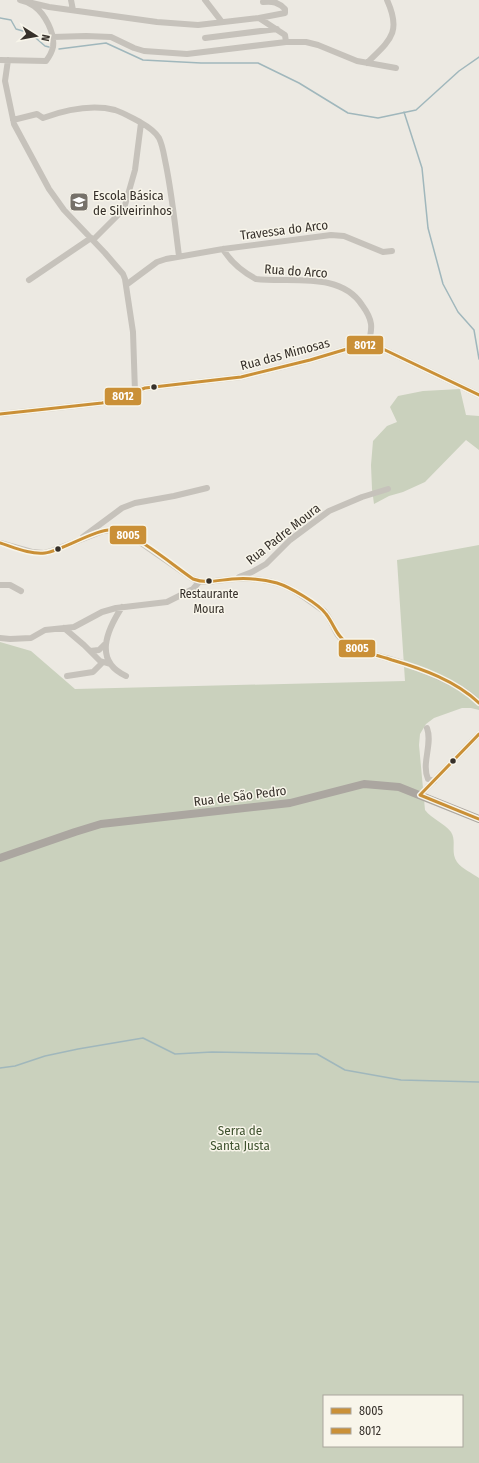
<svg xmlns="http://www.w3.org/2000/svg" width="479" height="1463" viewBox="0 0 479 1463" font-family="'Fira Sans Condensed',sans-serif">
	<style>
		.green { fill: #cad1bd; fill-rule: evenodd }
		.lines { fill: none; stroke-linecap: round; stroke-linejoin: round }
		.stream { stroke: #a0b7bc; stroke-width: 1.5 }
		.minor { stroke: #c6c2bb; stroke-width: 6 }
		.major { stroke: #aba6a0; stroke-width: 8 }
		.bus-1-casing { stroke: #f8f5ea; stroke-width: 6 }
		.bus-2-casing { stroke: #f8f5ea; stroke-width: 6 }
		.bus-1 { stroke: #ca9037; stroke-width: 3 }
		.bus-2 { stroke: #ca9037; stroke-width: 3 }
		.bus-dot { fill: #36302a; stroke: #f8f5ea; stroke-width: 1.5 }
		.labels { text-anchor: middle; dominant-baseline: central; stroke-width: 3; stroke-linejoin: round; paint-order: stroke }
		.bus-label { font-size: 12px; fill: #36302a; stroke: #f8f5ea }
		.poi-label { font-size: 13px; fill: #36302a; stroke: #f8f5ea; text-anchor: start }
		.street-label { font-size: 13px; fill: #36302a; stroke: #f8f5ea }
		.park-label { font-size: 13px; fill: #3f522f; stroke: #f8f5ea }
		.line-badge { stroke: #f8f5ea; stroke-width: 1.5 }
		.badge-label { font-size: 11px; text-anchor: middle; font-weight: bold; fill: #fff }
	</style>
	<rect width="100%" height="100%" fill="#ece9e2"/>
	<!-- green -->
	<path class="green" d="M 460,389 L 466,415 L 479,416 L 479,450 L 466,440 L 425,482 L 403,492 L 389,496 L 374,504 L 372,489 L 371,465 L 373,441 L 387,426 L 397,422 L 390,407 L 398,396 L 423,391 Z
		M 479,545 L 479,710 L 471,708 L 462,708 L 434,718 L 426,724 L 420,734 L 419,745 L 425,810 C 432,819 444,823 451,832 C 457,841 450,852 457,862 C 462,869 472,873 479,878 L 479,1463 L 0,1463 L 0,642 L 31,651 L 75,689 L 405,681 L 397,560 ZM 324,1396 L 462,1396 L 462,1446 L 324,1446 Z"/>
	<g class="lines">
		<!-- stream -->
		<path class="stream" d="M 0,18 L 11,20 L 16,29 L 30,33 L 45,46 L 49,47
			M 59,49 L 106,43 L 143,60 L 201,63 L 258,63 L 299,83 L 348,113 L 378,118 L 416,110 L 459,71 L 479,57
			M 404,112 L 422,168 L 428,228 L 443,284 L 458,312 L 474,330 L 479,359
			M 0,1068 L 15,1066 L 45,1056 L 78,1049 L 143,1038 L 175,1054 L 212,1052 L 317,1054 L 345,1070 L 401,1080 L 479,1082"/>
		<!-- minor -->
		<path class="minor" d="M 71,0 L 73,10
			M 205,0 L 222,22
			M 28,2 L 49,7 L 157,22 L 198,25 L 259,18 L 285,35 L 286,42
			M 259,18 L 285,13 L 285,9 C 278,2 273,1 263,2
			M 52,37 L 86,36 L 111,37 L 134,48 L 144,51 L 187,54 L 286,42 L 306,42 L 318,45 L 357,61 L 396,68
			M 205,38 L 277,29
			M 0,60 L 46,61 C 49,57 52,52 53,47 C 55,33 45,14 34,6 C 30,3 25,1 20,0
			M 8,60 L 5,81 L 14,124 L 49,189 L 64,210 L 105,253 L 123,274 L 125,279 L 133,332 L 135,392
			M 367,63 C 390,40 402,33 387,0
			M 13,120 L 37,114 L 43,118 C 65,110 91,104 115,110 C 124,113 132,118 140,122 C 147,126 155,131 159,138 C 163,146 164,156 166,165 C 172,195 175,225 179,256
			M 93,240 L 118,215 L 125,205 L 135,170 L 141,123
			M 223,249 C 230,261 243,272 256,279 C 290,283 340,271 362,305 C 373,320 373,327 368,345
			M 29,280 L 91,238
			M 126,285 L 157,262 L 166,259 L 223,249 L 331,235 L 344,236 L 383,252 L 392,251
			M 0,414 L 102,403 L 111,401 L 145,388 L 241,377 L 310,360 L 357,346 L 366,345 L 385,350 L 479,395
			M 83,537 L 122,508 L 135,503 L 174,496 L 207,488
			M 0,543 L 32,552 L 44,553 L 54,550 L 103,531 L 114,530 L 131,536 L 193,579 C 206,585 222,579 236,579 C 252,578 273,580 287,587 C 300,593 312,603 324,611 C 333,620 334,636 346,643 C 358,651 373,654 386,658 C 411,665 463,684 479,703
			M 239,577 L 252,572 L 266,564 L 290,540 L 329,511 L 362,497 L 388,489
			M 0,585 L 10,585 L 21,591
			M 122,607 C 107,630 93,661 126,676
			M 64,628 L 84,645 L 100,661 L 110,664
			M 0,638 L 10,639 L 31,638 L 45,630 L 74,627 L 102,612 L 116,608 L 167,602 L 193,589 L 199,582
			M 90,651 L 99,650 L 105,644
			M 67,676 L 93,672 L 102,663
			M 427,728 C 433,744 421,763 428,779 L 434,781
			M 420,795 L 479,734"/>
		<!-- major -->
		<path class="major" d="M 0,858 L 75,832 L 101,824 L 290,803 L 364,784 L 399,787 L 479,819"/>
		<!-- bus-1 casing -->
		<g class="bus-1-casing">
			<path id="bus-1" d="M 0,543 C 13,547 31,555 45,553 C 64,550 98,527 115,530 C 136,534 174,566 193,579 C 206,584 219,580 232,579 C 247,578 263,579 277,583 C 290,587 319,604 326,614 C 334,624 336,636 347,643 C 360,652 377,655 392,660 C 423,669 456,681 479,703
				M 479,734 L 420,795 L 479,819"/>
		</g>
		<!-- bus-2 casing -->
		<g class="bus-2-casing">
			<path id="bus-2" d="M 0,414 L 102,403 L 111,401 L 145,388 L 241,377 L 310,360 L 357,346 L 366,345 L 385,350 L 479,395"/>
		</g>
		<!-- bus-1 -->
		<use href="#bus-1" class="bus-1"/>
		<!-- bus-2 -->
		<use href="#bus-2" class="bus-2"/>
	</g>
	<!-- icons -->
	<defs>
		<g id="school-square" transform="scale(1)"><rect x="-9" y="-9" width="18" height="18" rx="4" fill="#76716a" stroke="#f8f5ea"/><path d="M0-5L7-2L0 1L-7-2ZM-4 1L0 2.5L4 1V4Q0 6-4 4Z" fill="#fff"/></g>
	</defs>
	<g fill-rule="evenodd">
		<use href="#school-square" x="79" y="202"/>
	</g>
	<!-- markers -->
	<g class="bus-dot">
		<circle cx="154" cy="387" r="3.5"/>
		<circle cx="58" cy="549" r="3.5"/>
		<circle cx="209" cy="581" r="3.5"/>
		<circle cx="453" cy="761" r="3.5"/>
	</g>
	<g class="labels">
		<!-- bus labels -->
		<g class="bus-label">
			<text x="209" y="594">Restaurante<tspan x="209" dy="15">Moura</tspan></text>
		</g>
		<!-- poi labels -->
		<g class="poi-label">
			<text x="93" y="195">Escola Básica<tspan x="93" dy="15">de Silveirinhos</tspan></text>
		</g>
		<!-- street labels -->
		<g class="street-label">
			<text transform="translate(284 230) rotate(-7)">Travessa do Arco</text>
			<text transform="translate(296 271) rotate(4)">Rua do Arco</text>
			<text transform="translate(285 354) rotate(-15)">Rua das Mimosas</text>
			<text transform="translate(283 534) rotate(-38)">Rua Padre Moura</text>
			<text transform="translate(240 796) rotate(-7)">Rua de São Pedro</text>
		</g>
		<!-- park labels -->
		<g class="park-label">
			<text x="240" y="1130">Serra de<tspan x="240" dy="15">Santa Justa</tspan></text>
		</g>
	</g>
	<g class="line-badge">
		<rect x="346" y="335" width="38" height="20" rx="4" fill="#ca9037"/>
		<rect x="104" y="387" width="38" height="19" rx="4" fill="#ca9037"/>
		<rect x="109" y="525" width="38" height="20" rx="4" fill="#ca9037"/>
		<rect x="338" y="639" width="38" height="19" rx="4" fill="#ca9037"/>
	</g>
	<g class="badge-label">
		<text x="365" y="349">8012</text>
		<text x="123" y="400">8012</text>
		<text x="128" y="539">8005</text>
		<text x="357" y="652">8005</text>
	</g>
	<!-- legend -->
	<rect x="323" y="1395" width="140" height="52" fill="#f8f5ea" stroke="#aaa69d"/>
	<rect x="331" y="1408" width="20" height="6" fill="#ca9037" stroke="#aaa69d"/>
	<text x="359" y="1415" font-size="12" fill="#36302a">8005</text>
	<rect x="331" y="1428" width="20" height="6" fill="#ca9037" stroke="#aaa69d"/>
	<text x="359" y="1435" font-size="12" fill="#36302a">8012</text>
	<!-- north arrow -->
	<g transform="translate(36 36) rotate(101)" stroke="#f8f5ea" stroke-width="3" paint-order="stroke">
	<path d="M0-3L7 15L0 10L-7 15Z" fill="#36302a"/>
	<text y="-6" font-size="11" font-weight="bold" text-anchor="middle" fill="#36302a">N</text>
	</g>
</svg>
